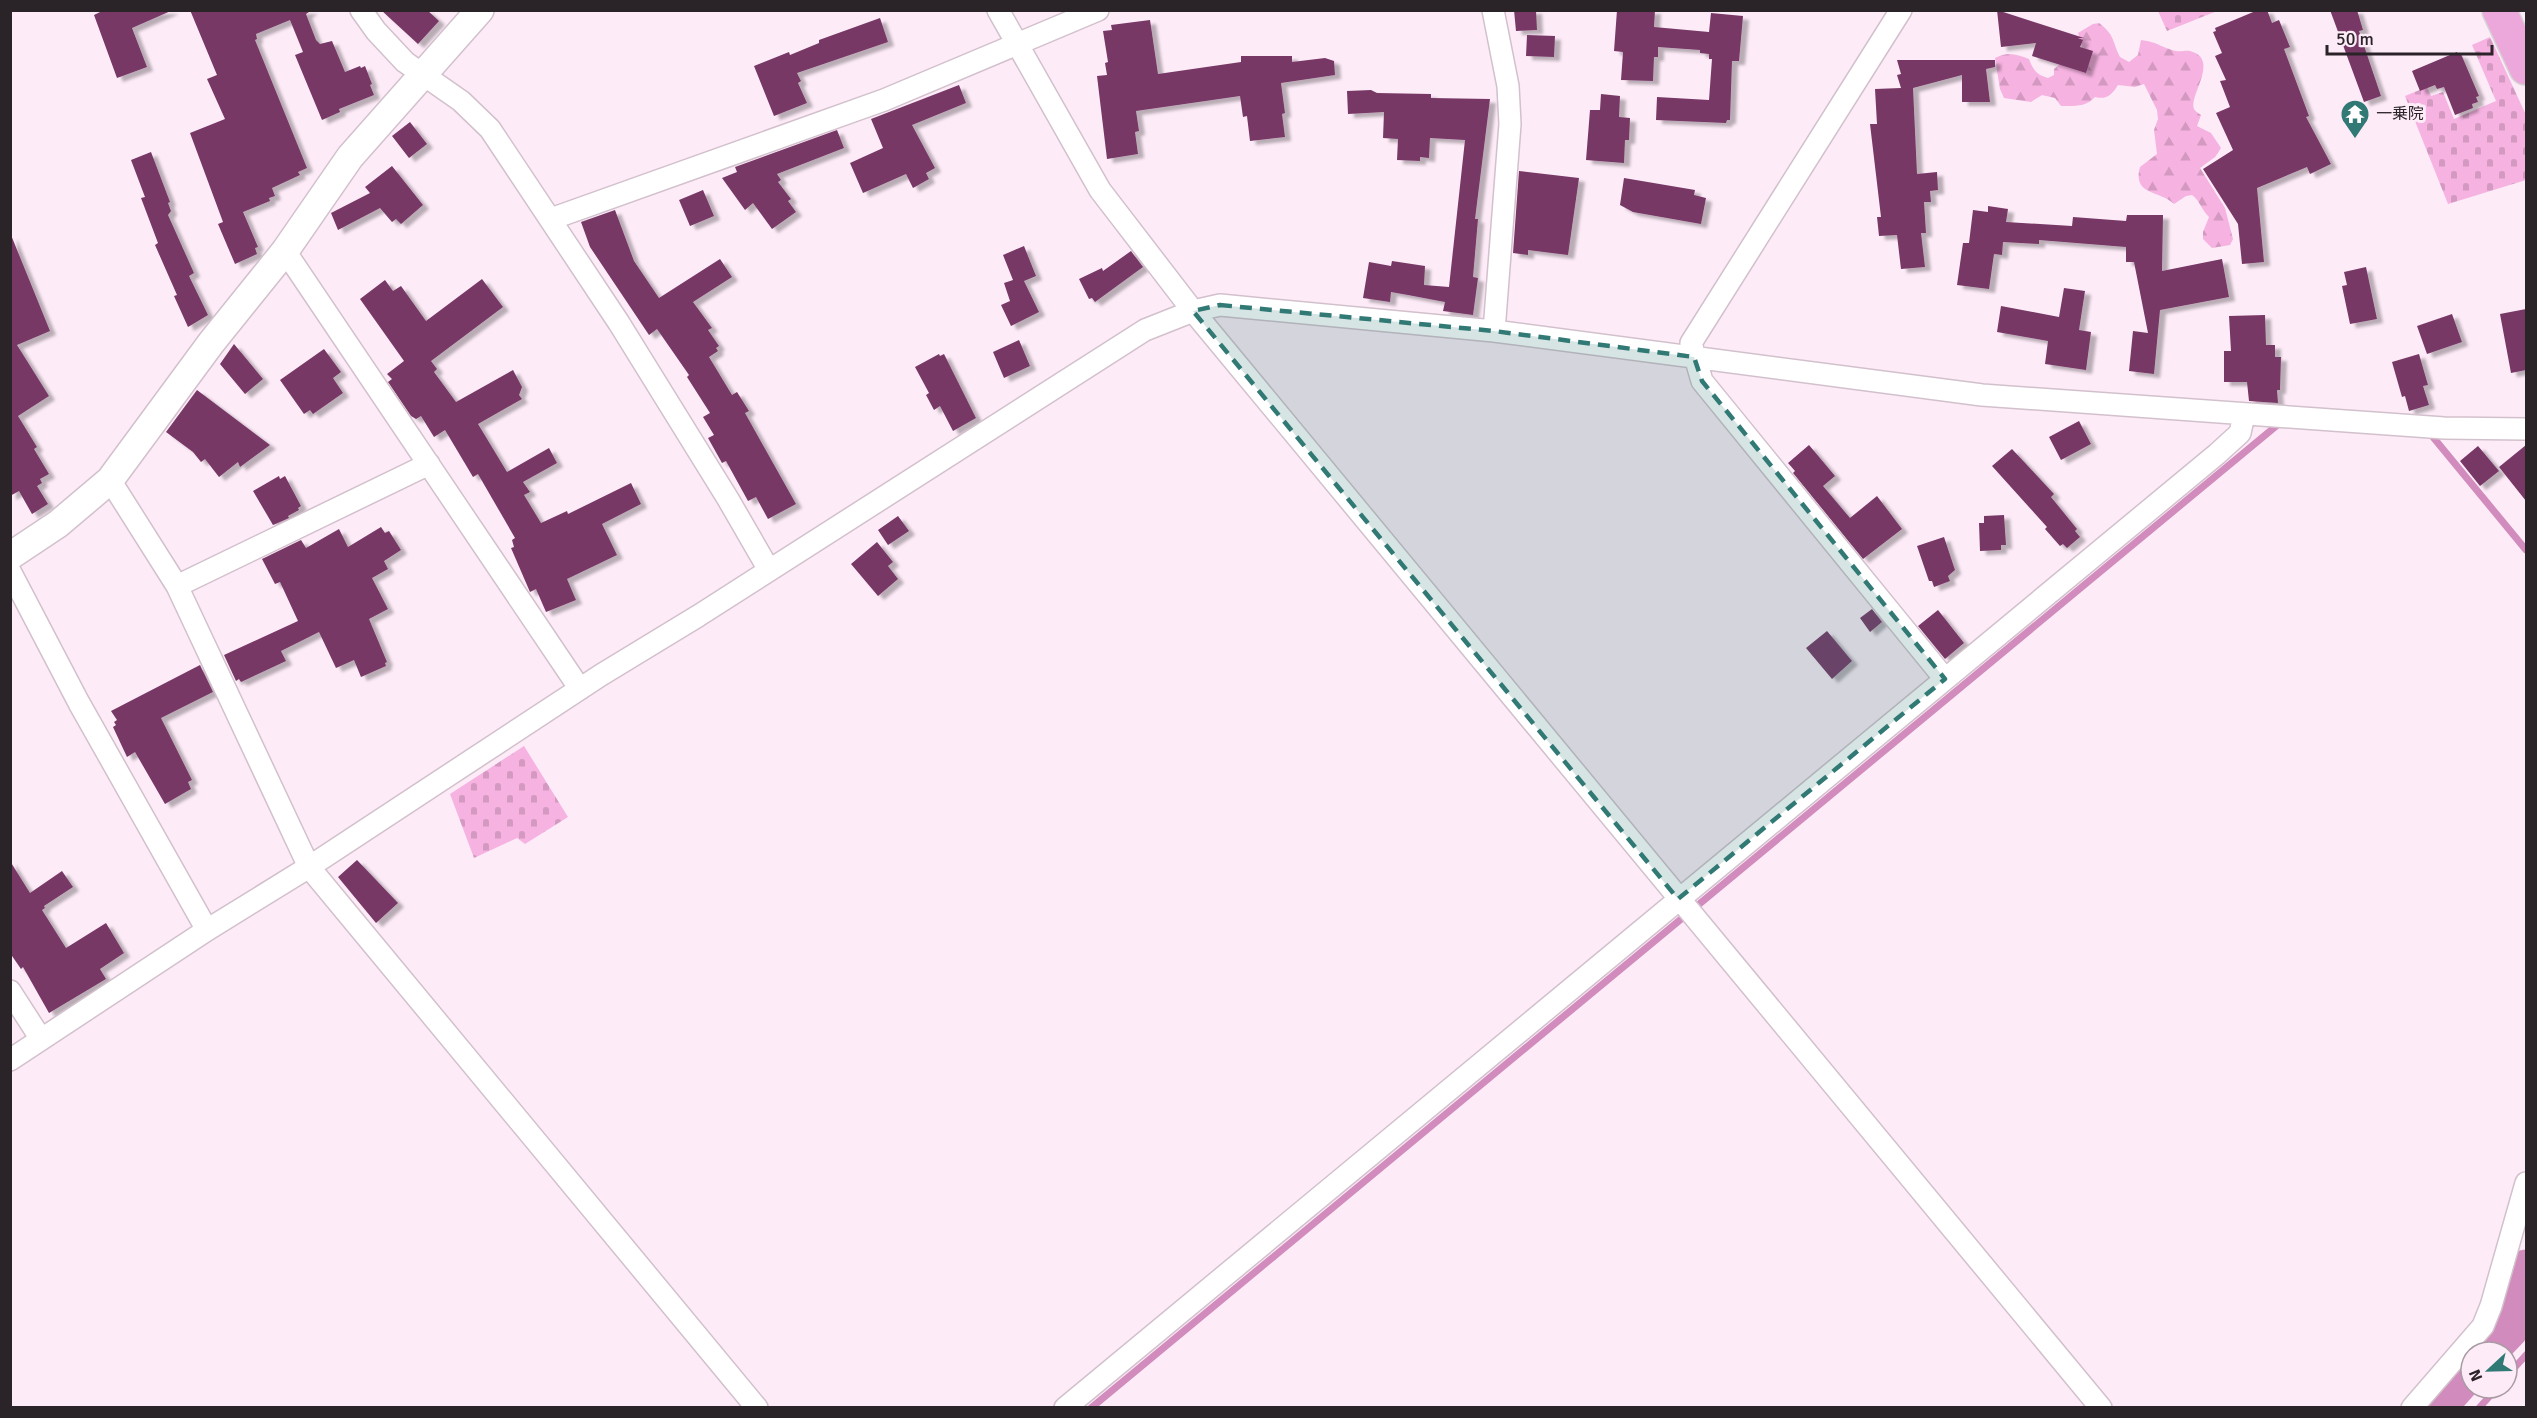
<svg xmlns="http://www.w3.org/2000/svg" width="2537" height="1418" viewBox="0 0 2537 1418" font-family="Signika,'Noto Sans JP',sans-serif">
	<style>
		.forest { fill: url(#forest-firs) }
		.cemetery { fill: url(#cemetery-stones) }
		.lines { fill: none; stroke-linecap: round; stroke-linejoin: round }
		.stream { stroke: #d18bbc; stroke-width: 7 }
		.river { stroke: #d18bbc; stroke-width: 39 }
		.building { fill: #773866; filter: url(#shadow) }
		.minor-casing { stroke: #d2c1cc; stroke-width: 24 }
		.tertiary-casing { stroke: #d2c1cc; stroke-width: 30 }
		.primary-casing { stroke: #d4d3d4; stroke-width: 36 }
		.minor { stroke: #fff; stroke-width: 21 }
		.tertiary { stroke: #fff; stroke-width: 27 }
		.primary { stroke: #eca8da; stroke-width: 33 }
		.marked { fill: #317974; fill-opacity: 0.2; stroke: #317974; stroke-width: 4.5; stroke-dasharray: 12 8; stroke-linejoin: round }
		.labels { text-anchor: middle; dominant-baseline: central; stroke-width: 6; stroke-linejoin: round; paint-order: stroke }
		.poi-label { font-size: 16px; fill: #2a2328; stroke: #fdebf7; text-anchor: start }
	</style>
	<defs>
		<pattern id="forest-firs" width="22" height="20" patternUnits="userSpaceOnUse" patternTransform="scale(1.5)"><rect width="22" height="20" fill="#f6b2e1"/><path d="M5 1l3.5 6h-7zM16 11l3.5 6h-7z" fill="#d399c1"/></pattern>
		<pattern id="cemetery-stones" width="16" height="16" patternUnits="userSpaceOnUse" patternTransform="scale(1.5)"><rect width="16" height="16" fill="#f6b2e1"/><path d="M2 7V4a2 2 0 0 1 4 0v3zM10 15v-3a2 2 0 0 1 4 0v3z" fill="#d399c1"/></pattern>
		<filter id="shadow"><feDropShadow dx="6" dy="4" stdDeviation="1.5" flood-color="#0004"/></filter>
	</defs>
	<rect width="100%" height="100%" fill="#fdebf7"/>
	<!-- forest -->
	<path class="forest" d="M 2099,23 C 2115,35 2112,41 2120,57 L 2129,62 L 2138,55 L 2141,40 C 2158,42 2162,48 2176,51 C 2181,52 2186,50 2190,51 C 2221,59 2188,96 2194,109 C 2195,111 2198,113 2201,115 L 2197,126 L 2211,133 L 2221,148 L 2215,157 L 2200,168 L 2225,208 L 2233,239 L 2230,245 L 2212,248 L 2203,239 L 2203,232 L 2209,217 C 2201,209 2200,201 2192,195 L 2186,196 L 2174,204 C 2161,190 2132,196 2140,167 L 2157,154 L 2154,130 L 2158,119 L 2157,110 L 2144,84 L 2135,87 L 2118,85 C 2112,95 2106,100 2095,97 C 2086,107 2075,106 2061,106 L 2055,98 L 2042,95 L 2031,102 L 2004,98 L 2000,89 L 1995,58 C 2008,51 2016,54 2029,59 C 2033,70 2037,75 2048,78 L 2054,75 L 2054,69 L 2063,62 L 2084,54 L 2078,33 L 2093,24 Z"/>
	<!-- cemetery -->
	<path class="cemetery" d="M 2158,11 L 2217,11 L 2167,31 Z
		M 2490,37 L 2526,115 L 2526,180 L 2448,204 L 2405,96 L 2427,87 L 2431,96 L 2443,92 L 2454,119 L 2496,101 L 2472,45 Z
		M 524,746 L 568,817 L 525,844 L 517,838 L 474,858 L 450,794 Z"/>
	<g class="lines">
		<!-- stream -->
		<path class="stream" d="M 2428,431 L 2526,550
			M 2507,1376 L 2526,1355
			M 1091,1408 L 2281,422
			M 2479,1408 L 2497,1388"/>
		<!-- river -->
		<path class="river" d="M 2487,1352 L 2510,1328 L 2526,1269
			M 2436,1408 L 2471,1369"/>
	</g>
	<!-- building -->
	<path class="building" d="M 104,10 L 173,10 L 132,28 L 147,67 L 117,78 L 94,15 Z
		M 190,10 L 312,10 L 306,14 L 316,40 L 320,44 L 332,41 L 345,72 L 360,66 L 361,68 L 365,66 L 372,84 L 370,85 L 374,95 L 339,109 L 340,112 L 322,120 L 295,55 L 303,52 L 290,20 L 256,34 L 257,39 L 255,40 L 307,168 L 298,172 L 300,175 L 272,188 L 275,196 L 269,198 L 270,201 L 243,212 L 258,247 L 255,248 L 257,254 L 235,264 L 218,224 L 223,222 L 190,133 L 225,119 L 207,79 L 217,75 Z
		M 381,10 L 427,10 L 439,21 L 418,44 Z
		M 1514,10 L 1536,10 L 1537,30 L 1516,31 Z
		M 1617,10 L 1655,10 L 1654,27 L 1709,32 L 1711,13 L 1743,16 L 1739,61 L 1732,61 L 1730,120 L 1727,120 L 1726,123 L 1656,120 L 1657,97 L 1709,100 L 1712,59 L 1709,59 L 1709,54 L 1700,53 L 1700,50 L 1658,47 L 1658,57 L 1654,57 L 1653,81 L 1621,80 L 1623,52 L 1614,51 Z
		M 1997,10 L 2084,38 L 2078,38 L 2083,40 L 2080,47 L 2093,51 L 2086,73 L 2032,56 L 2036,43 L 2001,47 Z
		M 2258,10 L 2267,10 L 2272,23 L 2279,20 L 2290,47 L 2284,49 L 2309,116 L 2306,117 L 2331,164 L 2310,174 L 2307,167 L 2257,188 L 2264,262 L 2242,264 L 2238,224 L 2203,169 L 2233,150 L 2216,113 L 2230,107 L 2220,81 L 2226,80 L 2215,56 L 2222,53 L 2213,32 L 2216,31 L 2215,28 Z
		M 2330,10 L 2357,10 L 2363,30 L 2359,31 L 2381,96 L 2364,102 Z
		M 880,18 L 888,42 L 797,73 L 801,81 L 798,83 L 807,103 L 774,116 L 754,66 L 789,52 L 790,55 L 819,43 L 819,40 Z
		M 1150,20 L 1158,74 L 1241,62 L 1241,56 L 1292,56 L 1292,62 L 1325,58 L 1334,61 L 1335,75 L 1281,83 L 1285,113 L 1282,114 L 1285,137 L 1250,141 L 1247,116 L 1243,117 L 1240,96 L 1136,111 L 1139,131 L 1135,132 L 1138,154 L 1107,159 L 1097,76 L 1107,75 L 1105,63 L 1108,62 L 1103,31 L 1112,30 L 1111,25 Z
		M 1527,35 L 1555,36 L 1554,57 L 1526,56 Z
		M 2457,52 L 2458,55 L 2461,54 L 2479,96 L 2476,97 L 2478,102 L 2472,104 L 2473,108 L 2455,115 L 2444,87 L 2437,89 L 2435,85 L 2420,91 L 2412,71 Z
		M 1897,60 L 1995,60 L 1995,67 L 1986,69 L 1990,102 L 1962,102 L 1962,75 L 1913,88 L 1917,174 L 1937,172 L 1938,190 L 1930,191 L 1931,202 L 1924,202 L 1926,233 L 1921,233 L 1925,267 L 1901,269 L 1897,235 L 1879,236 L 1877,217 L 1881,217 L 1870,124 L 1877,124 L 1875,89 L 1901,88 L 1897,75 L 1901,74 Z
		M 959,85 L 966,103 L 912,125 L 935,168 L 926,173 L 929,179 L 913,188 L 906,174 L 863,193 L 850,163 L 883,148 L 871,119 Z
		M 1371,90 L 1377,93 L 1431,94 L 1431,98 L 1490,99 L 1475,219 L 1478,219 L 1473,277 L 1478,278 L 1473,315 L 1443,311 L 1445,302 L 1408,295 L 1391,292 L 1390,302 L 1363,298 L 1369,262 L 1391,266 L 1392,261 L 1425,266 L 1424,285 L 1449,287 L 1465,140 L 1430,138 L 1429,158 L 1420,157 L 1420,161 L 1397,160 L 1398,139 L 1383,138 L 1384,112 L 1348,114 L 1347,91 Z
		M 1601,94 L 1620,96 L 1619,117 L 1630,118 L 1629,140 L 1625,140 L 1624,163 L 1586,160 L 1590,110 L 1600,110 Z
		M 410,122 L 427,144 L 409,158 L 392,136 Z
		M 837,130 L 844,148 L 777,174 L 781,180 L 778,182 L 791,199 L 788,201 L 796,212 L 772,229 L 753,203 L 745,210 L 722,178 L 737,172 L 735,167 Z
		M 151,152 L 170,202 L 168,203 L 171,211 L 168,215 L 194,273 L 189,276 L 208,315 L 188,327 L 174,296 L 177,295 L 155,245 L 158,243 L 141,198 L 145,197 L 131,160 Z
		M 392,166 L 423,205 L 401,224 L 396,219 L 392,222 L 380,208 L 338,230 L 331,213 L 370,193 L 365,187 Z
		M 1519,171 L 1579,178 L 1568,255 L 1528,250 L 1528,255 L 1513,253 Z
		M 1624,178 L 1695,190 L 1694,195 L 1706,198 L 1701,224 L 1633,212 L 1620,205 Z
		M 703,190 L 714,216 L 690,226 L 679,200 Z
		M 1988,206 L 2008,209 L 2006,222 L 2072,226 L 2073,217 L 2126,221 L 2127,215 L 2163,215 L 2162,271 L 2222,259 L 2229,297 L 2160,310 L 2154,374 L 2129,371 L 2133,331 L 2148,333 L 2134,262 L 2126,262 L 2126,247 L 2039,240 L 2039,244 L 2003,242 L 2002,255 L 1994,254 L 1989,289 L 1957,285 L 1963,243 L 1969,243 L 1973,210 L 1988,212 Z
		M 615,210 L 634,261 L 659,298 L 720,259 L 732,277 L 693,302 L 712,328 L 708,330 L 719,346 L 716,348 L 718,351 L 709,357 L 732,395 L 737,392 L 749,411 L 745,413 L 796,504 L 768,519 L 756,497 L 748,501 L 726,461 L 722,463 L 708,438 L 714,435 L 703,417 L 710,413 L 687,377 L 689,375 L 657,329 L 649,335 L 590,247 L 581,222 Z
		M 11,235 L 50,331 L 17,345 L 49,396 L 18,416 L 37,447 L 34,449 L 49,474 L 40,479 L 42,483 L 37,486 L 48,504 L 32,514 L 19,491 L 10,496 Z
		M 1024,246 L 1036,276 L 1024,281 L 1039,312 L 1011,326 L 1001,305 L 1010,301 L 1004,283 L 1013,280 L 1003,255 Z
		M 1131,251 L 1143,267 L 1095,302 L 1092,298 L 1089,299 L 1079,279 L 1102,268 L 1103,271 Z
		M 2366,267 L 2377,319 L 2350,324 L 2342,286 L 2347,285 L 2344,272 Z
		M 482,279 L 503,307 L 431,361 L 437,369 L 434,372 L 456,402 L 513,370 L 522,387 L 519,395 L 522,399 L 478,424 L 507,472 L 549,448 L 557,463 L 523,482 L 530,492 L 524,495 L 541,523 L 567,511 L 568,514 L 631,483 L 641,504 L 602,524 L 617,555 L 567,579 L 576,600 L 546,612 L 536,589 L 530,592 L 511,548 L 514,547 L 512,540 L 515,538 L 478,474 L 473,477 L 445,430 L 434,437 L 421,416 L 416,419 L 411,416 L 388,382 L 392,379 L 387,374 L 404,361 L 360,299 L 385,280 L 393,291 L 401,286 L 426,321 Z
		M 2064,288 L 2085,291 L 2079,330 L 2091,332 L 2086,370 L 2045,364 L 2048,341 L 1997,332 L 2001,306 L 2059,317 Z
		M 2526,309 L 2526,370 L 2511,373 L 2500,314 Z
		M 2452,314 L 2462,342 L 2427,354 L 2417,326 Z
		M 2265,315 L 2266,345 L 2275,345 L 2275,357 L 2281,357 L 2280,390 L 2277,390 L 2278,403 L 2249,401 L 2247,382 L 2224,382 L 2224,351 L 2231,351 L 2229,316 Z
		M 1019,340 L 1030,366 L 1004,378 L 993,352 Z
		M 234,344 L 263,379 L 245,394 L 220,364 Z
		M 324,349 L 341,372 L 333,378 L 343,393 L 313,414 L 310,410 L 304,414 L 280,380 Z
		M 939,354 L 940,356 L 944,354 L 976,418 L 953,431 L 940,406 L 934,410 L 926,395 L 929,393 L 915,367 Z
		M 2419,354 L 2428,385 L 2423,386 L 2429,405 L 2409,411 L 2405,396 L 2402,397 L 2392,362 Z
		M 197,390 L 270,445 L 240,467 L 238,462 L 219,477 L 205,459 L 201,462 L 193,452 L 166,432 Z
		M 2079,421 L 2091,444 L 2061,460 L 2049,437 Z
		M 1809,445 L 1835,476 L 1823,486 L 1850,518 L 1877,496 L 1902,529 L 1863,559 L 1793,473 L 1795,471 L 1788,463 Z
		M 2526,445 L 2526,501 L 2499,467 Z
		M 2478,446 L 2499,471 L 2480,486 L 2460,461 Z
		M 2012,449 L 2054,494 L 2051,497 L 2077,529 L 2075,531 L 2080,537 L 2067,548 L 2063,544 L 2060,546 L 2045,529 L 2047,527 L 1992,466 Z
		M 279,476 L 280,479 L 285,476 L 301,506 L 298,508 L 299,510 L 288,516 L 289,518 L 273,525 L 253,491 Z
		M 2004,515 L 2006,545 L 2001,545 L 2001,550 L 1980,551 L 1979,523 L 1984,523 L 1984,516 Z
		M 898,516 L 909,531 L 888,545 L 878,530 Z
		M 381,527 L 385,533 L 389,531 L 401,550 L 384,561 L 388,569 L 372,578 L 388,609 L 369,619 L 387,662 L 385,663 L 386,666 L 361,677 L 354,660 L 336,668 L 319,632 L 281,651 L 286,661 L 241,682 L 239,679 L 236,681 L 224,655 L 298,621 L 280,582 L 275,584 L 262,559 L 301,540 L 306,548 L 339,529 L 348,547 Z
		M 1944,537 L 1955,570 L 1948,576 L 1950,581 L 1934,587 L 1932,581 L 1929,581 L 1917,546 Z
		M 877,542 L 893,562 L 888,566 L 898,579 L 878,596 L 851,564 Z
		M 1872,609 L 1882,622 L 1870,632 L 1860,618 Z
		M 1938,610 L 1964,643 L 1945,659 L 1918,626 Z
		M 1827,631 L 1852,661 L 1832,679 L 1806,648 Z
		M 200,665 L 213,692 L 161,718 L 192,780 L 188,782 L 191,789 L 165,804 L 135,752 L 127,757 L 113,727 L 116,725 L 114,722 L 117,720 L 111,711 Z
		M 357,860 L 398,903 L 376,923 L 338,877 Z
		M 10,861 L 30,893 L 62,871 L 73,887 L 44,906 L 45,908 L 42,910 L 66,948 L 106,923 L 124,953 L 100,969 L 106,979 L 49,1013 L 23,967 L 21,969 L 10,953 Z"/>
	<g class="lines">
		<!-- minor casing -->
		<g class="minor-casing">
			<path id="minor" d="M 361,10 L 376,31 L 405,62 L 461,101 L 490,129 L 619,323 L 728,499 L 769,570
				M 998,10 L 1100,190 L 1193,311 L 2101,1408
				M 1493,10 L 1508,86 L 1510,124 L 1494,331
				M 1901,10 L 1691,343 L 1702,381 L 1945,679
				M 551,219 L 884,100 L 1098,10
				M 285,251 L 580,689
				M 110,480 L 177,586 L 309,867 L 757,1408
				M 10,571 L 79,703 L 207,930
				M 177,586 L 429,464
				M 10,991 L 41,1039
				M 10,1060 L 207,930 L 309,867 L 601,675 L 698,616 L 1145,330 L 1193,311 L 1220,305 L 1494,331 L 1982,395 L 2444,428 L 2526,429
				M 1065,1408 L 2217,454 L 2240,433 L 2244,415
				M 2412,1408 L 2483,1326 L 2491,1306 L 2526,1183"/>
		</g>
		<!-- tertiary casing -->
		<g class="tertiary-casing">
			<path id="tertiary" d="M 10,556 L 58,524 L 110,480 L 211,343 L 285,251 L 350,157 L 480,10"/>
		</g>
		<!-- primary casing -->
		<g class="primary-casing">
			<path id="primary" d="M 2499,10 L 2526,68"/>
		</g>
		<!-- minor -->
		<use href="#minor" class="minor"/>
		<!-- tertiary -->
		<use href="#tertiary" class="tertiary"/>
		<!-- primary -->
		<use href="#primary" class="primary"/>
	</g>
	<!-- marked area -->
	<path class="marked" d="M 1220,305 L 1494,331 L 1694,357 L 1702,381 L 1945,679 L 1678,899 L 1193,311 Z"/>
	<!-- icons -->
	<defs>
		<g id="temple-pin" transform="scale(1.5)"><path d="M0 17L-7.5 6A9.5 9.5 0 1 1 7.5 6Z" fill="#317974" stroke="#fdebf7"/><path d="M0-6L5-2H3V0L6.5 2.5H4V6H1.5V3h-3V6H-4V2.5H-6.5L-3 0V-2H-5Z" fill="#fff"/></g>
	</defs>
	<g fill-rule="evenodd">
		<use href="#temple-pin" x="2355" y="114"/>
	</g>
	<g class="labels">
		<!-- poi labels -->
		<g class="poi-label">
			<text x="2376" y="114">一乗院</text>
		</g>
	</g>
	<!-- border -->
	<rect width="2537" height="1418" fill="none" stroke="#2a2328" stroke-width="24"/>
	<!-- north arrow -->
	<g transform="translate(2489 1370) rotate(248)"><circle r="28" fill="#fdebf7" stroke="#a99ba4" stroke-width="1.5"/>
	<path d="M0-4.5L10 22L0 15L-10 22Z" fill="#317974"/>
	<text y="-9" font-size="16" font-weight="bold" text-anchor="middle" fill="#2a2328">N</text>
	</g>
	<!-- scale -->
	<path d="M2327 45v9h165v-9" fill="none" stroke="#2a2328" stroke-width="3"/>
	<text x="2336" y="45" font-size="18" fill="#2a2328" stroke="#fdebf7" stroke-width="4.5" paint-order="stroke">50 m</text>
</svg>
